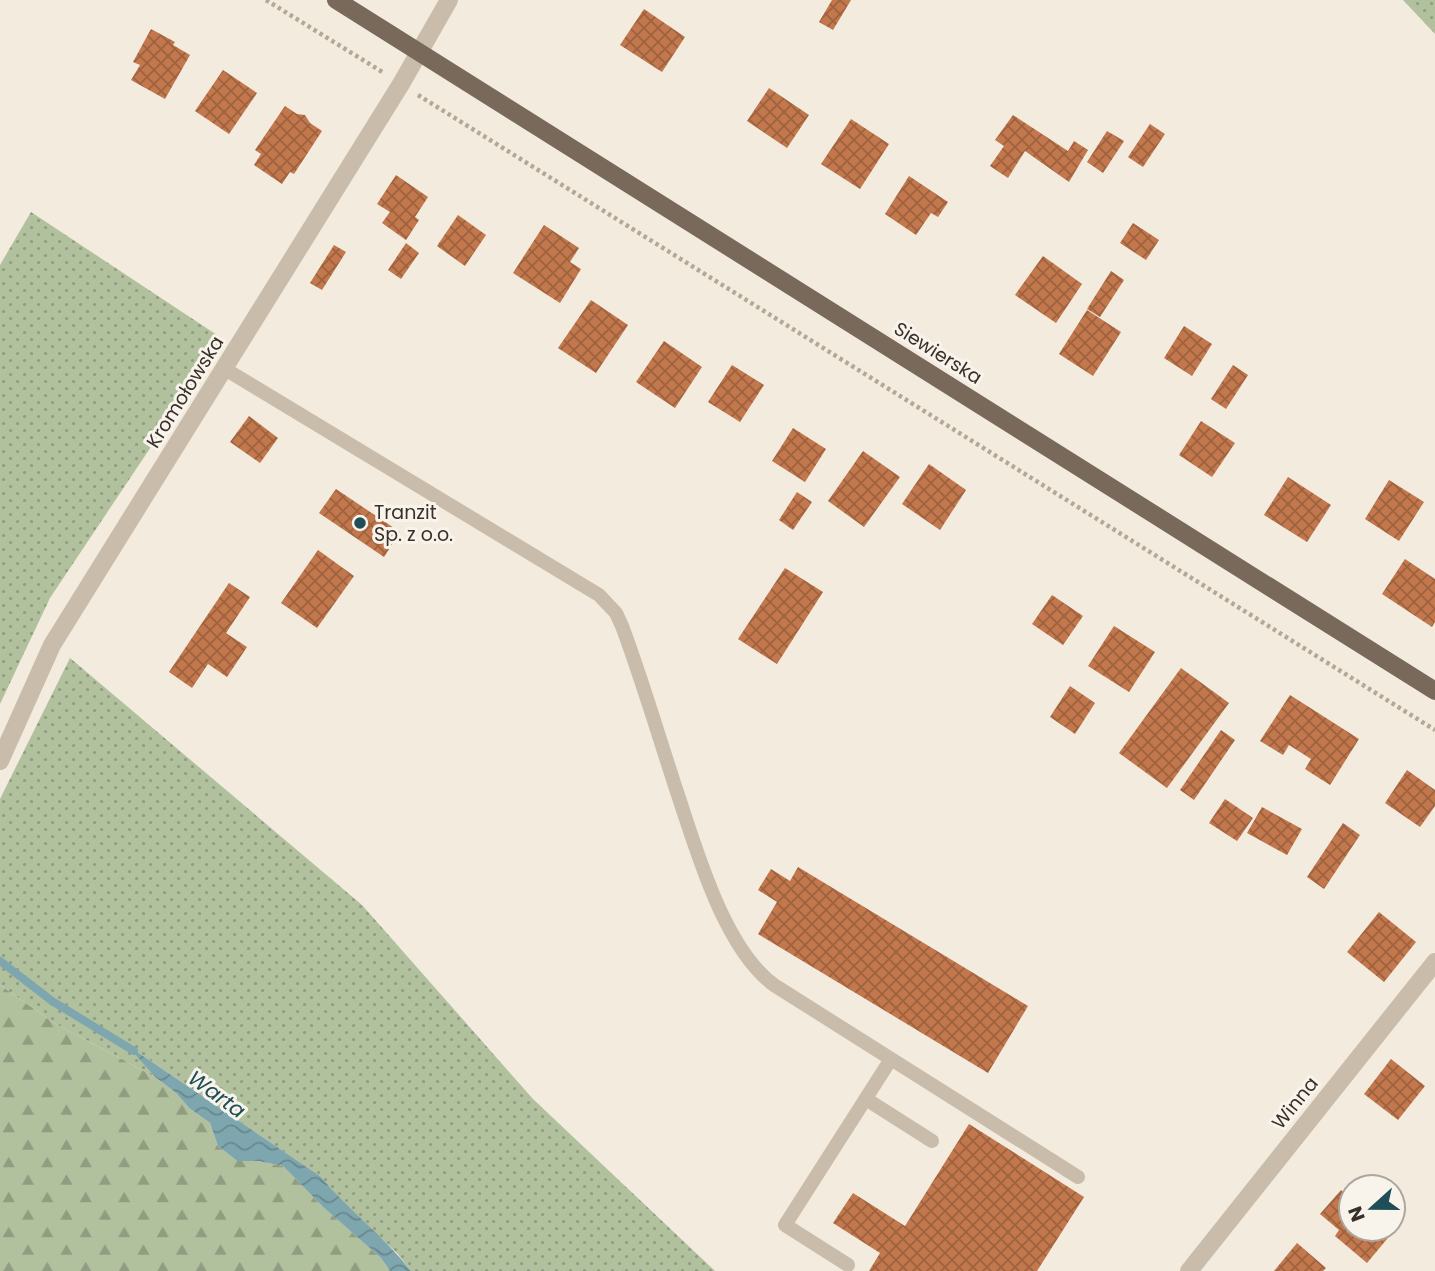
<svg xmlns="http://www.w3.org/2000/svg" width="1435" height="1271" viewBox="0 0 1435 1271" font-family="Poppins,sans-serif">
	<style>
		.grass { fill: url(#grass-dots) }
		.forest { fill: url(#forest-firs) }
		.water { fill: url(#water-waves) }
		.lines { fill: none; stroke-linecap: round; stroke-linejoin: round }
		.stream { stroke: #7ea6ae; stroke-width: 8 }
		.building { fill: url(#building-cross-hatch) }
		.path { stroke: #b6a794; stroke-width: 4.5; stroke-dasharray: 3.5 3.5; stroke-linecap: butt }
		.lane { stroke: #cabcaa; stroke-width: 14 }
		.street { stroke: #cabcaa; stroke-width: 18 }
		.primary { stroke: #79695b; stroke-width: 18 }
		.poi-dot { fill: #204e58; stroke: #f9f4eb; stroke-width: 2.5 }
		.labels { text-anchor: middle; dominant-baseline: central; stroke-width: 6; stroke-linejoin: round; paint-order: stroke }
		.street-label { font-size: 19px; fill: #383029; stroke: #f9f4eb }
		.poi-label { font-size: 19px; fill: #383029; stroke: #f9f4eb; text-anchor: start }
		.water-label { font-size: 21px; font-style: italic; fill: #204e58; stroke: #f9f4eb }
	</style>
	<defs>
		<pattern id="grass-dots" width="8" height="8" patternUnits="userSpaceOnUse" patternTransform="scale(1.75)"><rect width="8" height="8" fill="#b1c19e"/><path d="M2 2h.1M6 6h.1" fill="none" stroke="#919d81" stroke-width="1.8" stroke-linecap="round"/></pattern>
		<pattern id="forest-firs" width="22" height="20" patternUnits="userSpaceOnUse" patternTransform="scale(1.75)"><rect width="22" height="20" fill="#b1c19e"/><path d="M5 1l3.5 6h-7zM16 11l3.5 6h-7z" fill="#919d81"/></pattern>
		<pattern id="water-waves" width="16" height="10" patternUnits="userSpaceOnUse" patternTransform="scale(1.75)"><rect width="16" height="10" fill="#7ea6ae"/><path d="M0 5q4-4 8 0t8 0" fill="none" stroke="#68888e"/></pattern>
		<pattern id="building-cross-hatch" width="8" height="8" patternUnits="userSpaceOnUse" patternTransform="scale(1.75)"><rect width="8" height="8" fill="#c2774c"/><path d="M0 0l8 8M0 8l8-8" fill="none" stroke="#9f623f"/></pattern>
	</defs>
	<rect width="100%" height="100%" fill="#f2ebde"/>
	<!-- grass -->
	<path class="grass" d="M 1403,0 L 1435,0 L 1435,34 Z
		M 31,212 L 223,339 L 50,598 L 0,704 L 0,265 Z
		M 70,658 L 362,905 L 533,1099 L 715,1271 L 411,1271 L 398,1254 L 335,1195 L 320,1176 L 130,1047 L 155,1077 L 54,1023 L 0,985 L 0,799 Z"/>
	<!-- forest -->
	<path class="forest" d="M 0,985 L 54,1023 L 155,1077 L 176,1093 L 189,1108 L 210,1123 L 218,1146 L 237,1161 L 258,1161 L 283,1166 L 323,1207 L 381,1258 L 390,1271 L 0,1271 Z"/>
	<!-- water -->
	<path class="water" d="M 127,1045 L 320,1176 C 348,1210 384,1236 411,1271 L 390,1271 L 381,1258 L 323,1207 L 283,1166 L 258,1161 L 237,1161 L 218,1146 L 210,1123 L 189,1108 L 176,1093 L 155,1077 Z"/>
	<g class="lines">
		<!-- stream -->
		<path class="stream" d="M 0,961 L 52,1001 L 134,1051"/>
	</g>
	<!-- building -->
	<path class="building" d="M 832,0 L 851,0 L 833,30 L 819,22 Z
		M 644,9 L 685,37 L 662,72 L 620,45 Z
		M 151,29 L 175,42 L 173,45 L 190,55 L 165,99 L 131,80 L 140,65 L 133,62 Z
		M 223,70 L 257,93 L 229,134 L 195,111 Z
		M 769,88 L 809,115 L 787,148 L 747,121 Z
		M 285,106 L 297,114 L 305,115 L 310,123 L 322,131 L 294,174 L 290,172 L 282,184 L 254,165 L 261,154 L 255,150 Z
		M 1013,115 L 1068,151 L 1074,141 L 1088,150 L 1069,182 L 1025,151 L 1008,178 L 990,166 L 1004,146 L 995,140 Z
		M 851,119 L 889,144 L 860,189 L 821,164 Z
		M 1150,124 L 1165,134 L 1143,167 L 1128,157 Z
		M 1107,131 L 1124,141 L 1103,173 L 1087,162 Z
		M 396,175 L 428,197 L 415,217 L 419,220 L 406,240 L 382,223 L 390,212 L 377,204 Z
		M 909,176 L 948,202 L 938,217 L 931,213 L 916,235 L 885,214 Z
		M 458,215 L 486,235 L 465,266 L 437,246 Z
		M 1133,223 L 1159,240 L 1146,260 L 1120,243 Z
		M 544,225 L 579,248 L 570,262 L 581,269 L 560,303 L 513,273 Z
		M 406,243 L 419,253 L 401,279 L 388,270 Z
		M 334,245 L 346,252 L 322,290 L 310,283 Z
		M 1043,256 L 1082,284 L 1056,323 L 1015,295 Z
		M 1111,271 L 1124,280 L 1100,317 L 1087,309 Z
		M 591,300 L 628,325 L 596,373 L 558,348 Z
		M 1087,310 L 1121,332 L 1093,376 L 1059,354 Z
		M 1184,326 L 1212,344 L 1192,376 L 1164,358 Z
		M 664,341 L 702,367 L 675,408 L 636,382 Z
		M 732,365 L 764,385 L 740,422 L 708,402 Z
		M 1233,365 L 1248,375 L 1226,409 L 1211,399 Z
		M 249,416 L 278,438 L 260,463 L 230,442 Z
		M 1201,421 L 1235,443 L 1212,477 L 1179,455 Z
		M 793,428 L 826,449 L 805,482 L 772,461 Z
		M 863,451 L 900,477 L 864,527 L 828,501 Z
		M 929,464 L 966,490 L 940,530 L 902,504 Z
		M 1288,477 L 1331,505 L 1307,542 L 1264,515 Z
		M 1389,480 L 1424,502 L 1399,541 L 1365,519 Z
		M 336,489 L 400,532 L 384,557 L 319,513 Z
		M 797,492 L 812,502 L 793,530 L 779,520 Z
		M 318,550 L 354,576 L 317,628 L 281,603 Z
		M 1405,559 L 1435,579 L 1435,622 L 1432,627 L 1382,594 Z
		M 785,568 L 823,592 L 777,664 L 738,639 Z
		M 229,583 L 250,597 L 226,633 L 247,647 L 227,677 L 208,664 L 192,688 L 169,672 Z
		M 1052,595 L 1083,616 L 1063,645 L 1032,624 Z
		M 1114,626 L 1155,652 L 1129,692 L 1088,666 Z
		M 1181,668 L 1229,703 L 1167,788 L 1119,753 Z
		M 1070,686 L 1095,703 L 1075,734 L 1050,717 Z
		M 1290,695 L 1359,739 L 1330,785 L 1305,769 L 1311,759 L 1289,745 L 1283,755 L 1260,741 Z
		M 1221,730 L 1235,740 L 1194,800 L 1180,790 Z
		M 1407,770 L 1435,790 L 1435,806 L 1420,827 L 1385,803 Z
		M 1225,799 L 1253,818 L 1237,841 L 1209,823 Z
		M 1262,807 L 1302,829 L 1287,855 L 1247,833 Z
		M 1343,823 L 1360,835 L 1324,889 L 1307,877 Z
		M 798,867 L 1028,1006 L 988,1073 L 758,934 L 777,902 L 758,890 L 771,869 L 790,881 Z
		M 1379,912 L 1416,942 L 1384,982 L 1347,952 Z
		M 1391,1059 L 1425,1086 L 1398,1120 L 1364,1094 Z
		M 969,1124 L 1084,1197 L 1037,1271 L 869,1271 L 880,1253 L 833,1223 L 853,1193 L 905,1226 Z
		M 1341,1190 L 1351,1198 L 1351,1229 L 1388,1229 L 1392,1233 L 1367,1263 L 1335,1236 L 1339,1230 L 1320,1214 Z
		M 1297,1243 L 1326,1268 L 1323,1271 L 1274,1271 Z"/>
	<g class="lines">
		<!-- path -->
		<path class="path" d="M 266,0 L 384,73
			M 418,95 L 1435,730"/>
		<!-- lane -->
		<path class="lane" d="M 225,369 L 599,595 L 616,613 L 622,626 C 643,682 660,741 679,798 C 698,855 725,949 774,985 L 1078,1177
			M 866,1099 L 932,1141
			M 848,1265 L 785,1225 L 891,1059"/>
		<!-- street -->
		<path class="street" d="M 0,761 L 52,645 L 401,84 L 449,0
			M 1189,1271 L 1435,962"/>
		<!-- primary -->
		<path class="primary" d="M 336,0 L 1435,691"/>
	</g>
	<!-- markers -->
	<circle class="poi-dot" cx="360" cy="523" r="7"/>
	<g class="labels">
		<!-- street labels -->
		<g class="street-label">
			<text transform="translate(938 353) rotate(32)">Siewierska</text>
			<text transform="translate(185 392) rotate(-58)">Kromołowska</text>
			<text transform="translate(1295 1103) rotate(-51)">Winna</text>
		</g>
		<!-- poi labels -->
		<g class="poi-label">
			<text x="374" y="512">Tranzit<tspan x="374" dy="22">Sp. z o.o.</tspan></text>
		</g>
		<!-- water labels -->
		<g class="water-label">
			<text transform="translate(217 1094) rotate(36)">Warta</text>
		</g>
	</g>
	<!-- north arrow -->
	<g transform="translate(1372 1208) rotate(249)"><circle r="33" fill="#f9f4eb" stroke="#aca69d" stroke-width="2"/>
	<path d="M0-5L12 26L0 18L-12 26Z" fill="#204e58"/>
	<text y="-10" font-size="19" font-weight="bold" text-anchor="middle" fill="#383029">N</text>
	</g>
</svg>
